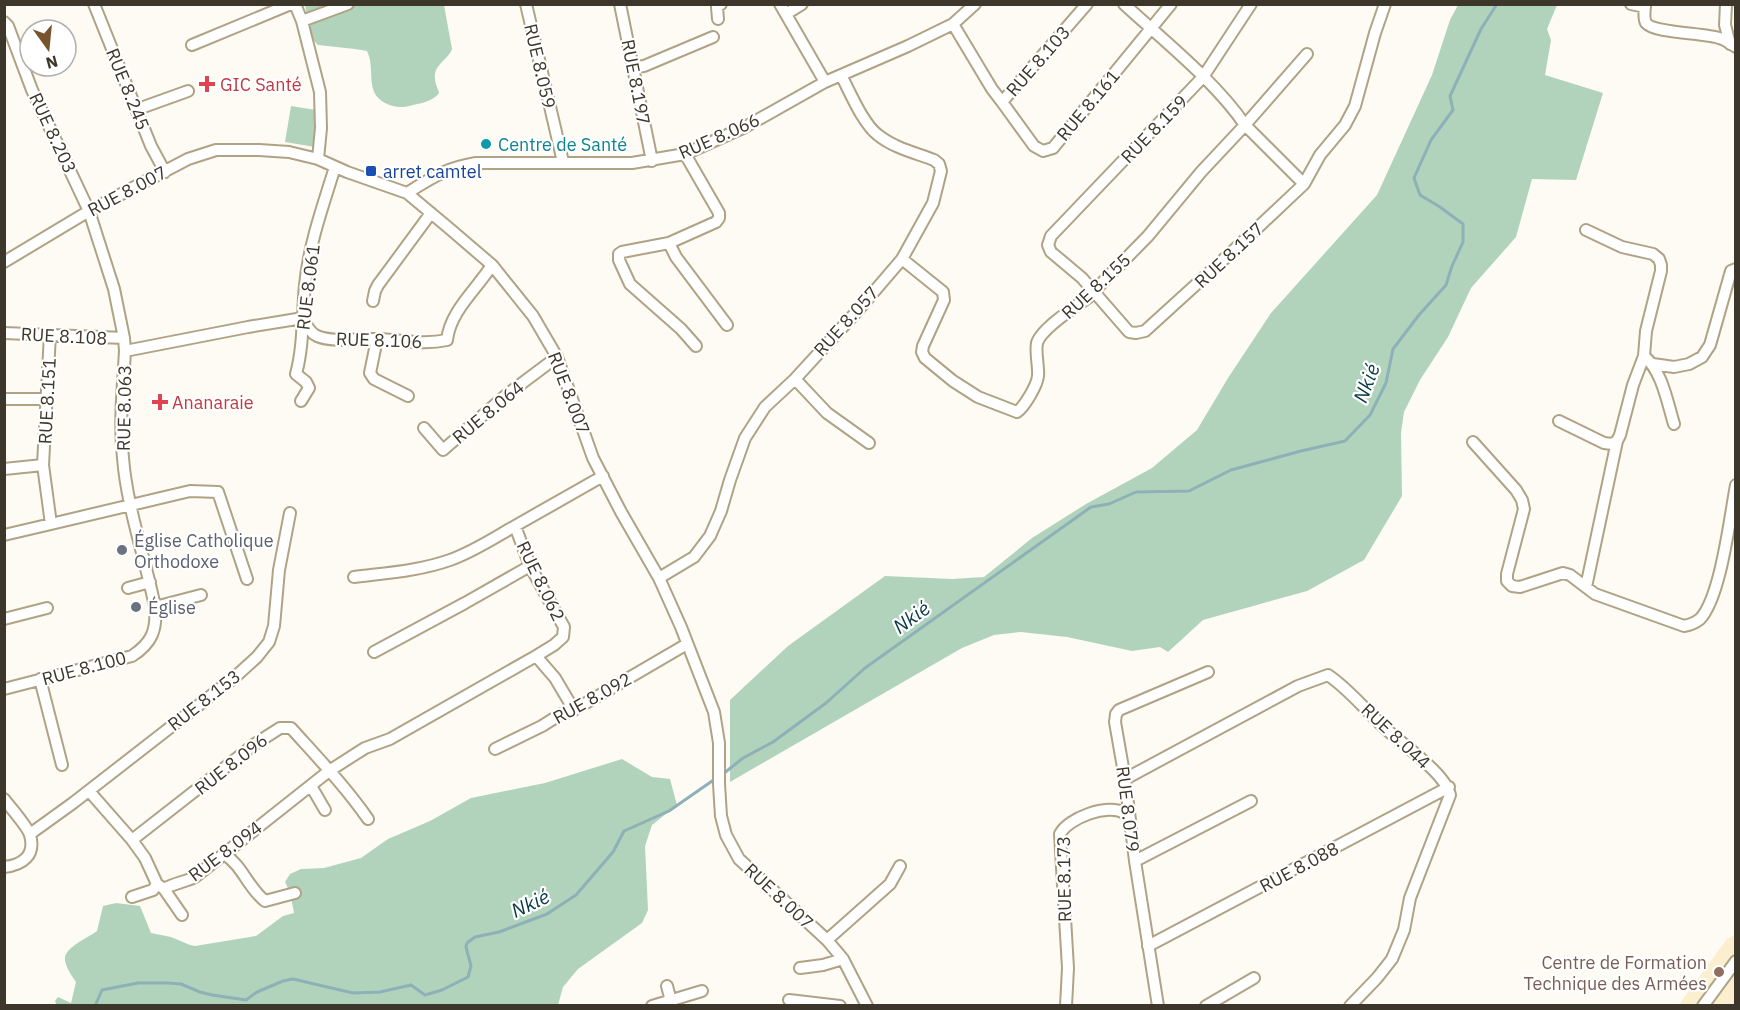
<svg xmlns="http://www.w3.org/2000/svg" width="1740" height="1010" viewBox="0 0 1740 1010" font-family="'IBM Plex Sans',sans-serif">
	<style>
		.built { fill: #fcefcf }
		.green { fill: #b1d3bc }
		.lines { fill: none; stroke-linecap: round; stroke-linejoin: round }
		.stream { stroke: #8db1b7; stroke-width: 3 }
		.minor-casing { stroke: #b0a385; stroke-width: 14 }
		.minor { stroke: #fff; stroke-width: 10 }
		.health-dot { fill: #e0444e; stroke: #fff; stroke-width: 2 }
		.culture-dot { fill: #0f9aa8; stroke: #fff; stroke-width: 2 }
		.transit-dot { fill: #1a4fb4; stroke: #fff; stroke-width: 2 }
		.worship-dot { fill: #6b7280; stroke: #fff; stroke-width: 2 }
		.education-dot { fill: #8d6e63; stroke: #fff; stroke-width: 2 }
		.labels { text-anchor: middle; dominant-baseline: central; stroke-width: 4.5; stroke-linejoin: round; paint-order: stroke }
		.street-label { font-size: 18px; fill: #3c372a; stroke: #fff }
		.health-label { font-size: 18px; fill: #be3a42; stroke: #fff; text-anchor: start }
		.culture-label { font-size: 18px; fill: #0d838f; stroke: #fff; text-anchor: start }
		.transit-label { font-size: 18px; fill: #164399; stroke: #fff; text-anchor: start }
		.worship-label { font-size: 18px; fill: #5b616d; stroke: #fff; text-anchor: start }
		.education-label { font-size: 18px; fill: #785e54; stroke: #fff; text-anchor: end }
		.water-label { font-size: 20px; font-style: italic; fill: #093a45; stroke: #fff }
	</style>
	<rect width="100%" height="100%" fill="#fefbf5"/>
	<!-- built -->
	<path class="built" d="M 1735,935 L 1735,1005 L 1678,1006 L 1727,939 Z"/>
	<!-- green -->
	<path class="green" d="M 305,5 L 444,5 L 452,49 C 448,60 433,65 435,79 C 435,84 438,88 439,93 C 433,101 422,103 413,105 C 404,108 394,108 385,103 C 364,92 376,69 367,51 L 355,49 L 318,45 C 308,36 308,18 305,5 Z
		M 1458,5 L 1557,5 L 1547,29 L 1551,40 L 1545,75 L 1603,93 L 1576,180 L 1532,179 L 1516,237 L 1471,288 L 1448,337 L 1420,380 L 1404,412 L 1401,433 L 1402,496 L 1364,560 L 1307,591 L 1203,620 L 1168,652 L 1160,647 L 1132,651 L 1067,637 L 1021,632 L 994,635 L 962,648 L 730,782 L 730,700 L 788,646 L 885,576 L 952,579 L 984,577 L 1032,538 L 1086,504 L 1152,468 L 1197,430 L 1228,378 L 1271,313 L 1377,195 L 1432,75 L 1450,20 Z
		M 291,106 L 316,110 L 315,147 L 285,142 Z
		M 622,759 L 652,777 L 670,779 L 677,805 L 652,825 L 645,846 L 648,910 L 642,923 L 578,969 L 563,987 L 558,1005 L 57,1006 L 55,1001 L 58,997 L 71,1003 L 76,982 C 72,976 66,968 65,960 C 63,948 88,938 97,931 L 103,906 L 116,903 L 140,906 L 151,933 L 171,937 L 190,945 L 195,946 L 256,936 L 283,916 L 294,913 L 290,892 L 285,882 L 290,874 L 301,869 L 324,868 L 361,858 L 388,839 L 430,821 L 471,798 L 545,783 Z"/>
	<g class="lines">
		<!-- stream -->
		<path class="stream" d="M 723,774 L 743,758 L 773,742 L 826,703 L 865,668 L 1091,507 L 1109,504 L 1136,492 L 1189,491 L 1231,470 L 1301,451 L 1345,441 L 1370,415 L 1386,383 L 1393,349 L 1419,315 L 1446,285 L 1452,266 L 1463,242 L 1463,224 L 1440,207 L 1420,195 L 1414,178 L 1431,140 L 1453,110 L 1450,96 L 1481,29 L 1497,4
			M 95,1006 L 102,990 L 138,983 L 168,983 L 181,984 L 200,992 L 212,995 L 246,1000 L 257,992 L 283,981 L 293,979 L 353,993 L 380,992 L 411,985 L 425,995 L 442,990 L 468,977 L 471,966 L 466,947 L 467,943 L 475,937 L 499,932 L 547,914 L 576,895 L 613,852 L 624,831 L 669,811 L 715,779"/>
		<!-- minor casing -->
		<g class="minor-casing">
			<path id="minor" d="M 94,4 L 151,146 L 165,172
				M 295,4 L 302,21 L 320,92 L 321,128 L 318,159
				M 526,4 L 563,162
				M 620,4 L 652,161
				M 780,4 L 825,82
				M 1251,4 L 1203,77 L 1051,236 L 1048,245 L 1051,252 L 1082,278 L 1129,332 L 1136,333 L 1145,331 L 1234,250 L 1304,184 L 1245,125 L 1307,54
				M 1631,4 L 1645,7
				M 1645,4 C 1645,10 1643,18 1646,23 C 1653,33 1705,33 1719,38 C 1725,39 1731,44 1736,47
				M 1726,4 L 1725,25 L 1730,44
				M 786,14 L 802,4
				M 718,19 L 717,7 L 721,4
				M 302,21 L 348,4
				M 4,22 L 8,26 L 32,90 L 89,211 L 114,289 L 124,338 L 125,351 C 123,387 119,422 123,458 C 127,508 145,557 155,607 L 201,595
				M 953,24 L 992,89 L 1002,102 L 1087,4
				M 192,45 L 291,4
				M 633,67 L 644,66 L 713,37
				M 1002,102 L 1034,146 L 1043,151 L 1053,148 L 1171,4
				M 138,109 L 188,91
				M 685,154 L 719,213 L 719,218 L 716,222 L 669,243 L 622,252 L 619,254 L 619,260 L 630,284 L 681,329 L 696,346
				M 1304,184 L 1320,155 L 1345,125 L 1355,106 L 1375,33 L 1385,4
				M 407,193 C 433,177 446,168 476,163 L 632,163 L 685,154 L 745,127 L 825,82 L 908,46 L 953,24 L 975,4
				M 1586,230 L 1622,247 L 1653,254 L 1659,259 L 1661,265 L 1661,271 L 1646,331 L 1644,356 C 1662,371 1667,401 1674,424
				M 669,243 L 676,257 L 727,325
				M 902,259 L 943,292 L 944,300 L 923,346 L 922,352 L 925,358 L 953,381 L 978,397 L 1017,412 C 1024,407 1037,386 1038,376 C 1039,366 1035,354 1037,343 C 1041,329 1076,306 1089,297 L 1092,289 L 1099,286 L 1148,236 L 1201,172 L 1245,125 C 1216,82 1163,40 1124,4
				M 4,262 L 89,211 L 188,159 L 216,150 L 259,150 L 289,152 L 318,159 L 347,172 L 407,193 L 450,229 L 492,265 L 533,316 L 557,357 L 593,458 L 621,512 L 659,578 L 681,627 L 714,712 L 719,743 L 719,784 L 721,816 L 726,835 L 739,859 L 827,940 L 843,959 L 867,1006
				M 373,301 L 375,291 L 378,285 L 431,213
				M 4,333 L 124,338
				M 377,339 L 370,373 L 374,379 L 408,396
				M 125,351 L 248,327 L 303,318 C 306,325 310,333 317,336 C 334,343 360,338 378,339 C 401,340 424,345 447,340 C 450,311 477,289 492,265
				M 1653,364 L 1674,367 L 1689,364 L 1702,357 L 1710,345 L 1731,271 L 1736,269
				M 795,379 L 827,413 L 869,443
				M 4,399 L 48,399
				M 301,401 L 309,388 L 306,382 L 296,374 C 304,344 302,315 305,285 C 309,244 323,206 335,167
				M 1559,421 L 1604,443 L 1612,444 L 1617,441 L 1620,435 L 1633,385 L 1644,356
				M 424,428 L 443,450 L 505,396 L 557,357
				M 1473,442 L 1516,490 L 1522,500 L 1524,509 L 1507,574 L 1507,581 L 1512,586 L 1520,587 L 1563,573 L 1570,575 L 1595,594 L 1684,626 C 1690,625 1695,623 1700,619 C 1721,597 1730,516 1736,485
				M 4,469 L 43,465 L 50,334
				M 51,524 L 190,491 L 218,492 L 247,579
				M 4,535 L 51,524 L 43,465
				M 354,577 C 385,573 419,571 450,560 C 473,552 494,538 515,526
				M 659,578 L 694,557 L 710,536 L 721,511 L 730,480 L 745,438 L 765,407 L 795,379 L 860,308 L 902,259 L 933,203 L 941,171 L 939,164 L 934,160 C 916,153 894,148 878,135 C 863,124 850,92 841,75
				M 1586,587 L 1617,441
				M 128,588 L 150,582
				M 4,619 L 47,608
				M 374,652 L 465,603 L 530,566
				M 40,679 L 62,765
				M 4,689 L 132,656 C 152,643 157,630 155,607
				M 574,710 L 555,678 L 536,656 L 554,645 L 563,637 L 564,627 L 530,566 L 515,526 L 603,476
				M 495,749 L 542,726 L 561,714 L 574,710 L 687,644
				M 1125,779 L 1298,686 L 1328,675 C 1350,690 1366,711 1386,729 C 1402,744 1446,774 1450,795 L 1410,898 L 1404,930 L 1392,959 L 1377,978 L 1350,1006
				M 311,786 L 325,810
				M 89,791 L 132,840 L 255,744 L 280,728 L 291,728 C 318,758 345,786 368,819
				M 4,799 C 10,807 28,827 30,835 C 36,856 22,865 4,867
				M 30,834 L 73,803 L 235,677 L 257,657 L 269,642 L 274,626 L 279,570 L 290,513
				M 132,840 L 145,858 L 157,884 L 164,889 C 174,883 185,882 195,877 L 329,771 L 365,748 L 390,739 L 536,656
				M 224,854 C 243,866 248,888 265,901 L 295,893
				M 1135,861 L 1251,801
				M 164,889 L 182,915
				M 132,897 L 153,890 L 157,884
				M 827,940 L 890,884 L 900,866
				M 1148,946 L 1449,787
				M 800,968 L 823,965 L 843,959
				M 667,986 L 672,1005
				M 789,1000 L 840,1006
				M 652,1006 L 702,991
				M 1066,1006 L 1068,968 L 1060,834 C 1068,818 1108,803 1124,813 C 1126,815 1129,819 1130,821
				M 1158,1006 L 1135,861 L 1125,779 L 1115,722 L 1116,714 L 1119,710 L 1208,672
				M 1206,1006 L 1254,978
				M 1703,1006 L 1736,961"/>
		</g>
		<!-- minor -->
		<use href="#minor" class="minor"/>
	</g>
	<!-- markers -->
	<g class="health-dot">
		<path d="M204 75h6v6h6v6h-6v6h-6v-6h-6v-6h6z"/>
		<path d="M157 393h6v6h6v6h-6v6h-6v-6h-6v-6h6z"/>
	</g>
	<circle class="culture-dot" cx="486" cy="144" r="6"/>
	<rect class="transit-dot" x="365" y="165" width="12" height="12" rx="3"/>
	<g class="worship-dot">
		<circle cx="122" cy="550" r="6"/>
		<circle cx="136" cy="607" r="6"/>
	</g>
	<circle class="education-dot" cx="1719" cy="972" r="6"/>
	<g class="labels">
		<!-- street labels -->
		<g class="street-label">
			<text transform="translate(1038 61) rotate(-49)">RUE 8.103</text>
			<text transform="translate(540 66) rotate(77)">RUE 8.059</text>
			<text transform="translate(636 82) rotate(79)">RUE 8.197</text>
			<text transform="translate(128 89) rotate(68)">RUE 8.245</text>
			<text transform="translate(1088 105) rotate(-50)">RUE 8.161</text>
			<text transform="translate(1154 129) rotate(-46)">RUE 8.159</text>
			<text transform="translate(53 133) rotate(65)">RUE 8.203</text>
			<text transform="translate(719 136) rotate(-24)">RUE 8.066</text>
			<text transform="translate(127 191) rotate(-28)">RUE 8.007</text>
			<text transform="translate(1229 255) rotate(-43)">RUE 8.157</text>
			<text transform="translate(1096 286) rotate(-43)">RUE 8.155</text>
			<text transform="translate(308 287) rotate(-83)">RUE 8.061</text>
			<text transform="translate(846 321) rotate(-48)">RUE 8.057</text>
			<text transform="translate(64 336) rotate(3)">RUE 8.108</text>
			<text transform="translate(379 340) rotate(2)">RUE 8.106</text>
			<text transform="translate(569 393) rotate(69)">RUE 8.007</text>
			<text transform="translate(47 401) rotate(-87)">RUE 8.151</text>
			<text transform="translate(124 408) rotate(-89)">RUE 8.063</text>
			<text transform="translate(488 412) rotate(-40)">RUE 8.064</text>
			<text transform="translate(541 581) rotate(64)">RUE 8.062</text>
			<text transform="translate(84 668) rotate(-15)">RUE 8.100</text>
			<text transform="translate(592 698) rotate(-29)">RUE 8.092</text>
			<text transform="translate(204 700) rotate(-38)">RUE 8.153</text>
			<text transform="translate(1396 736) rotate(43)">RUE 8.044</text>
			<text transform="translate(231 764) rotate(-38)">RUE 8.096</text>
			<text transform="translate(1128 809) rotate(83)">RUE 8.079</text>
			<text transform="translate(225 851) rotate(-37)">RUE 8.094</text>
			<text transform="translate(1299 867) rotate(-28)">RUE 8.088</text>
			<text transform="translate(1064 879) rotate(-91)">RUE 8.173</text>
			<text transform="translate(779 896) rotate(43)">RUE 8.007</text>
		</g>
		<!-- health labels -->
		<g class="health-label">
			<text x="220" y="84">GIC Santé</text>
			<text x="172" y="402">Ananaraie</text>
		</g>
		<!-- culture labels -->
		<g class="culture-label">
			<text x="498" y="144">Centre de Santé</text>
		</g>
		<!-- transit labels -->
		<g class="transit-label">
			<text x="383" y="171">arret camtel</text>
		</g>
		<!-- worship labels -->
		<g class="worship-label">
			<text x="134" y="540">Église Catholique<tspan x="134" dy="21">Orthodoxe</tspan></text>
			<text x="148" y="607">Église</text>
		</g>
		<!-- education labels -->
		<g class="education-label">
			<text x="1707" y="962">Centre de Formation<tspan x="1707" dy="21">Technique des Armées</tspan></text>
		</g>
		<!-- water labels -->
		<g class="water-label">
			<text transform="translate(1366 383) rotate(-69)">Nkié</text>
			<text transform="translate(911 617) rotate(-36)">Nkié</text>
			<text transform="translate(530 903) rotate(-25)">Nkié</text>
		</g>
	</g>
	<!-- border -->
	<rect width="1740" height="1010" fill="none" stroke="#3c372a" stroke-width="12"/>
	<!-- north arrow -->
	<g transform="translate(48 48) rotate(165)"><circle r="28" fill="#ffffff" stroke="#b1afaa" stroke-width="1.5"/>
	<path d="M0-4.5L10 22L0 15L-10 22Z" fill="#78542e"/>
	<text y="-9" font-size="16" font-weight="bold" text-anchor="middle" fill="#3c372a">N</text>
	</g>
</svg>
